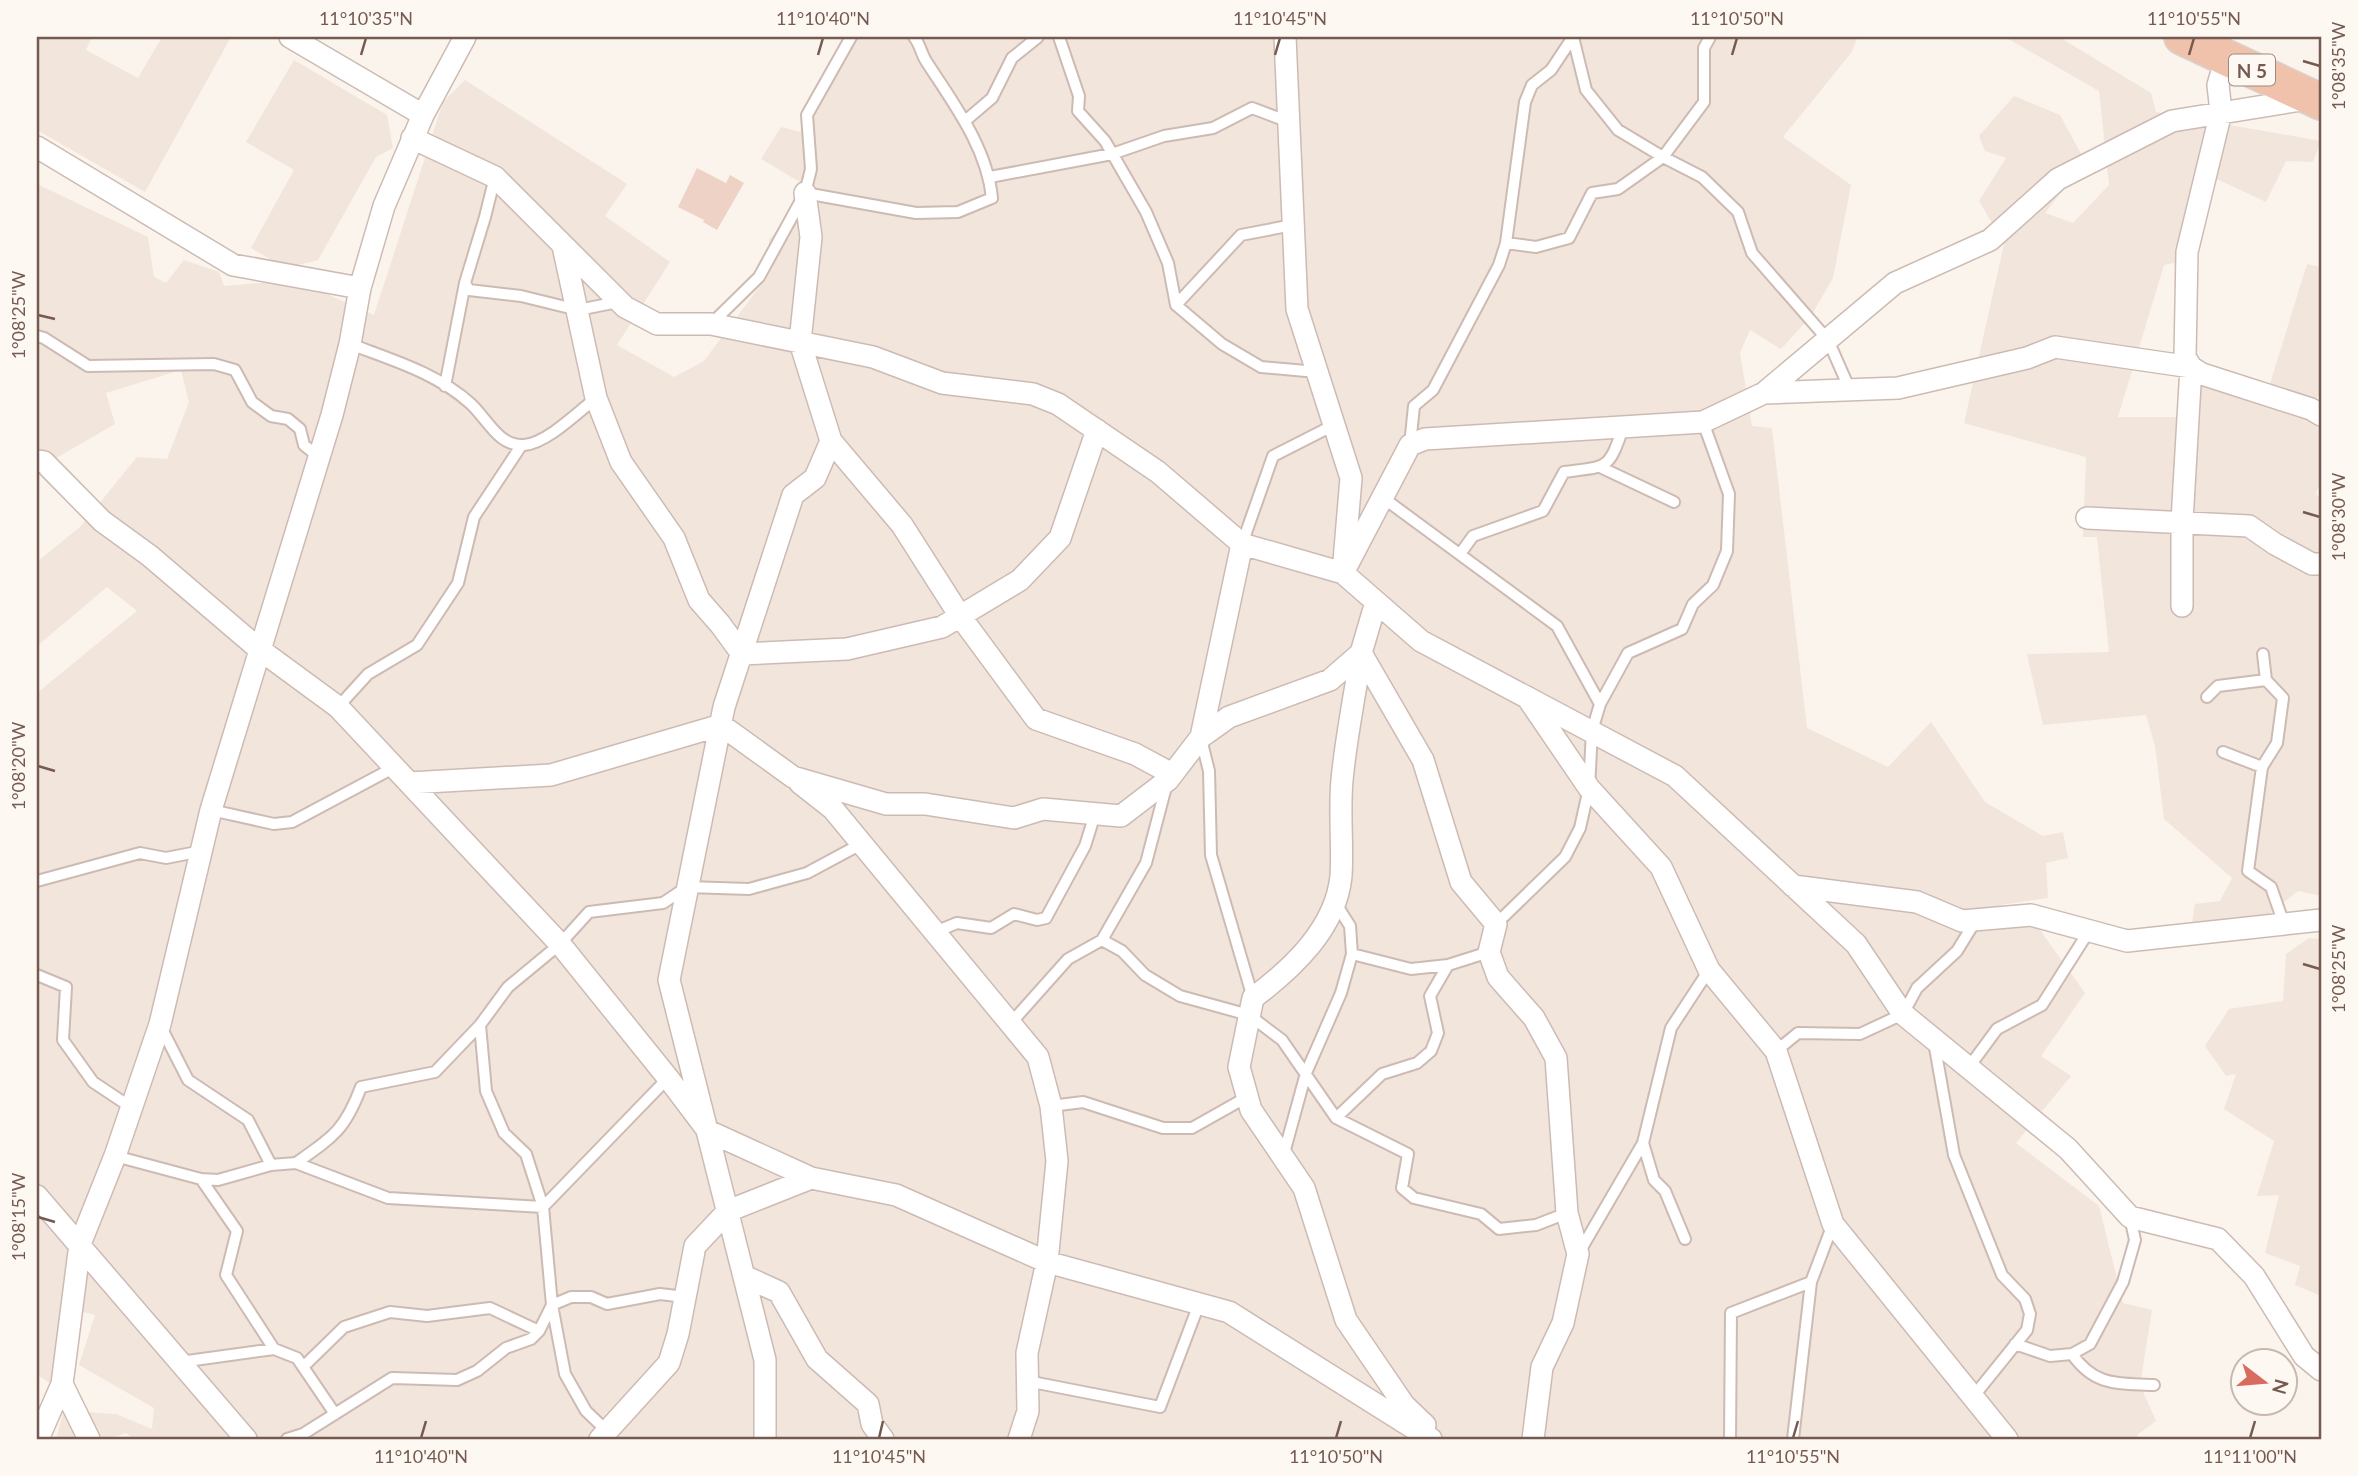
<svg xmlns="http://www.w3.org/2000/svg" width="2358" height="1476" viewBox="0 0 2358 1476" font-family="Lato,sans-serif">
	<style>
		.residential { fill: #f2e5db }
		.building { fill: #eed2c6 }
		.lines { fill: none; stroke-linecap: round; stroke-linejoin: round }
		.service-casing { stroke: #cdbbb3; stroke-width: 14 }
		.minor-casing { stroke: #cdbbb3; stroke-width: 24 }
		.trunk-casing { stroke: #d8d1ce; stroke-width: 38 }
		.service { stroke: #fff; stroke-width: 10 }
		.minor { stroke: #fff; stroke-width: 21 }
		.trunk { stroke: #f1c2ab; stroke-width: 35 }
		.ticks { fill: none; stroke: #755a51; stroke-width: 2.5 }
		.labels { text-anchor: middle; dominant-baseline: central; stroke-width: 5; stroke-linejoin: round; paint-order: stroke }
		.shield { fill: #fef8f3; stroke: #9e8982; stroke-width: 2 }
		.shield-label { font-size: 19px; font-weight: bold; fill: #755a51 }
		.neatline { fill: none; stroke: #755a51; stroke-width: 2.5 }
		.ticks-label { font-size: 18px; text-anchor: middle; fill: #755a51 }
	</style>
	<rect width="100%" height="100%" fill="#fbf4ec"/>
	<!-- residential -->
	<path class="residential" d="M 37,37 L 92,37 L 86,50 L 138,78 L 162,37 L 231,37 L 145,192 L 37,130 Z
		M 857,37 L 1858,37 L 1851,53 L 1783,137 L 1851,185 L 1833,278 L 1811,316 L 1781,349 L 1750,330 L 1740,353 L 1752,426 L 1772,428 L 1807,728 L 1888,767 L 1931,722 L 1985,802 L 2043,836 L 2063,832 L 2068,858 L 2046,863 L 2048,898 L 2000,905 L 2040,930 L 2085,993 L 2041,1056 L 2071,1076 L 2016,1143 L 2099,1206 L 2123,1303 L 2152,1310 L 2140,1385 L 2156,1421 L 2137,1435 L 2138,1439 L 133,1439 L 126,1433 L 109,1439 L 56,1439 L 65,1406 L 83,1412 L 116,1414 L 152,1429 L 154,1408 L 79,1365 L 95,1315 L 68,1308 L 50,1383 L 37,1375 L 37,693 L 137,611 L 107,587 L 37,646 L 37,562 L 81,526 L 137,457 L 167,459 L 189,402 L 181,370 L 106,393 L 115,424 L 53,460 L 37,457 L 37,184 L 148,237 L 154,277 L 166,283 L 184,260 L 219,272 L 224,286 L 295,280 L 374,315 L 443,102 L 465,80 L 627,184 L 605,216 L 670,262 L 617,345 L 674,377 L 704,361 L 769,274 L 769,240 L 810,188 L 761,159 L 781,127 L 800,132 Z
		M 2005,37 L 2059,37 L 2151,93 L 2156,112 L 2321,141 L 2313,162 L 2286,161 L 2266,202 L 2204,173 L 2182,261 L 2164,265 L 2118,417 L 2181,417 L 2201,384 L 2265,400 L 2307,264 L 2321,267 L 2321,395 L 2314,399 L 2321,408 L 2321,479 L 2316,494 L 2321,499 L 2321,896 L 2298,891 L 2253,927 L 2191,929 L 2195,904 L 2220,901 L 2232,878 L 2164,819 L 2155,746 L 2146,715 L 2043,725 L 2027,654 L 2109,652 L 2097,537 L 2083,537 L 2086,457 L 1964,423 L 2004,244 L 1979,201 L 2006,158 L 1985,151 L 1979,136 L 2014,96 L 2060,115 L 2085,161 L 2045,213 L 2073,223 L 2109,185 L 2099,91 Z
		M 294,60 L 387,115 L 393,148 L 376,157 L 318,260 L 286,268 L 251,248 L 294,170 L 246,142 Z
		M 2309,938 L 2321,939 L 2321,1296 L 2295,1285 L 2300,1266 L 2265,1253 L 2279,1195 L 2257,1196 L 2274,1141 L 2224,1109 L 2236,1074 L 2226,1076 L 2205,1046 L 2229,1009 L 2283,1001 L 2286,954 Z"/>
	<!-- building -->
	<path class="building" d="M 697,168 L 726,183 L 730,175 L 744,183 L 717,230 L 703,222 L 704,220 L 678,207 Z"/>
	<g class="lines">
		<!-- service casing -->
		<g class="service-casing">
			<path id="service" d="M 1059,37 L 1079,96 L 1078,111 L 1105,141 L 1146,212 L 1168,263 L 1176,305 L 1222,344 L 1261,367 L 1317,372
				M 1573,37 L 1586,90 L 1618,130 L 1663,157 L 1702,177 L 1738,212 L 1752,253 L 1828,340 L 1850,390
				M 965,121 L 992,98 L 1012,58 L 1038,37
				M 495,177 L 485,217 L 465,283 L 469,290 L 521,296 L 578,310 L 618,302
				M 990,177 L 1112,154 L 1164,136 L 1213,128 L 1252,108 L 1289,122
				M 805,193 L 916,213 L 958,212 L 992,198 C 987,147 953,103 926,61 C 921,53 920,44 914,37
				M 1506,243 L 1536,247 L 1569,238 L 1592,193 L 1618,189 L 1663,157 L 1704,102 L 1704,48 L 1710,37
				M 1176,305 L 1241,235 L 1293,225
				M 711,324 L 759,277 L 805,193 L 811,169 L 807,115 L 851,37
				M 37,336 L 44,338 L 88,366 L 214,364 L 235,370 L 252,402 L 271,416 L 288,419 L 300,429 L 304,445 L 319,457
				M 350,344 C 392,360 437,373 471,404 C 487,419 499,447 524,445 C 547,443 577,413 596,398
				M 445,386 L 465,283
				M 1410,445 L 1414,406 L 1433,390 L 1499,265 L 1506,243 L 1525,102 L 1532,85 L 1551,70 L 1573,37
				M 1600,467 L 1674,502
				M 1382,497 L 1557,626 L 1600,704 L 1592,731 L 1589,788 L 1580,828 L 1565,857 L 1496,924
				M 1242,544 L 1273,456 L 1334,425
				M 1460,554 L 1473,536 L 1543,511 L 1564,472 C 1608,466 1608,471 1623,428
				M 2207,697 L 2218,686 L 2266,680
				M 1600,704 L 1628,653 L 1682,629 L 1693,604 L 1713,585 L 1727,551 L 1729,494 L 1703,422
				M 338,707 L 368,674 L 417,645 L 458,583 L 474,517 L 521,446
				M 1201,739 L 1209,771 L 1211,855 L 1253,998
				M 2223,752 L 2262,767 L 2248,871 L 2271,887 L 2284,924
				M 2262,767 L 2277,743 L 2283,698 L 2266,680 L 2263,654
				M 211,810 L 274,824 L 292,822 L 395,767
				M 37,881 L 140,853 L 166,858 L 202,851
				M 935,932 L 957,923 L 991,928 L 1014,914 L 1037,920 L 1046,918 L 1085,846 L 1095,814
				M 1102,940 L 1122,951 L 1145,975 L 1180,996 L 1249,1015 L 1282,1040 L 1336,1118 L 1408,1154 L 1402,1188 L 1414,1198 L 1481,1214 L 1499,1229 L 1536,1225 L 1567,1213
				M 1352,954 L 1411,969 L 1448,965 L 1489,952
				M 37,975 L 66,987 L 63,1040 L 93,1082 L 132,1108
				M 1011,1023 L 1068,959 L 1102,940 L 1146,863 L 1167,783
				M 480,1025 L 486,1091 L 504,1133 L 526,1154 L 543,1207 L 552,1305 L 565,1374 L 586,1411 L 608,1432
				M 161,1027 L 188,1080 L 248,1120 L 271,1165
				M 1934,1042 L 1954,1155 L 2002,1275 L 2025,1299 L 2030,1314 L 2027,1330 L 1973,1397
				M 1776,1051 L 1798,1033 L 1860,1034 L 1903,1014 L 1917,988 L 1957,951 L 1976,920
				M 1969,1067 L 1997,1029 L 2042,1005 L 2089,931
				M 1051,1106 L 1083,1102 L 1163,1128 L 1192,1128 L 1247,1097
				M 1336,1118 L 1382,1074 L 1417,1063 L 1431,1051 L 1438,1033 L 1430,996 L 1448,965
				M 1643,1143 L 1654,1180 L 1665,1191 L 1685,1239
				M 115,1156 L 201,1179 L 218,1180 L 271,1165 L 296,1163 L 388,1198 L 543,1207 L 668,1078
				M 1283,1157 L 1306,1073 L 1341,993 L 1352,954 L 1350,926 L 1336,904
				M 296,1163 C 333,1137 345,1130 361,1087 L 435,1072 L 480,1025 L 508,987 L 560,944 L 589,912 L 663,903 L 687,887 L 749,889 L 807,873 L 861,844
				M 201,1179 L 237,1231 L 226,1275 L 274,1349
				M 1580,1251 L 1643,1143 L 1671,1028 L 1709,970
				M 2015,1344 L 2050,1356 L 2072,1354 L 2090,1344 L 2123,1282 L 2135,1240 L 2130,1217
				M 2072,1354 C 2095,1387 2118,1383 2154,1385
				M 180,1362 L 274,1349 L 297,1358 L 335,1414
				M 303,1367 L 344,1327 L 390,1312 L 427,1316 L 490,1308 L 539,1331
				M 1027,1381 L 1160,1407 L 1199,1304
				M 287,1439 L 303,1434 L 392,1378 L 457,1380 L 477,1371 L 506,1348 L 531,1339 L 539,1331 L 552,1305 L 571,1297 L 591,1297 L 607,1304 L 660,1294 L 685,1297
				M 1730,1439 L 1731,1313 L 1811,1282
				M 1793,1439 L 1811,1282 L 1833,1224"/>
		</g>
		<!-- minor casing -->
		<g class="minor-casing">
			<path id="minor" d="M 290,37 L 423,115
				M 1285,37 L 1297,309 L 1351,478 L 1343,573 L 1421,641 L 1675,776 L 1856,944 L 1903,1014 L 2068,1149 L 2130,1217 L 2218,1239 L 2254,1276 L 2304,1356 L 2321,1370
				M 2226,58 L 2218,85 L 2221,112 L 2187,252 L 2185,357 L 2191,367 L 2202,374 L 2311,409 L 2321,415
				M 412,138 L 495,177 L 625,307 L 657,324 L 711,324 L 873,357 L 942,383 L 1033,394 L 1058,404 L 1158,472 L 1242,544 L 1343,573 L 1410,445 L 1425,439 L 1703,422 L 1764,393 L 1895,283 L 1990,240 L 2058,179 L 2172,121 L 2307,99
				M 37,147 L 233,265 L 360,288
				M 563,246 L 596,398 L 621,462 L 674,538 L 699,600 L 720,624 L 742,654 L 847,649 L 942,627 L 1020,580 L 1060,538 L 1097,430
				M 1764,393 L 1898,388 L 2027,358 L 2055,347 L 2191,367 L 2182,521 L 2182,606
				M 831,441 L 902,525 L 960,616 L 1036,719 L 1135,754 L 1172,774
				M 37,461 L 44,462 L 102,521 L 150,556 L 259,649 L 338,707 L 560,944 L 668,1078 L 708,1131 L 811,1178 L 896,1195 L 1047,1262 L 1229,1312 L 1431,1439
				M 2087,518 L 2249,526 L 2275,544 L 2312,564 L 2321,564
				M 1376,602 L 1361,653 L 1423,760 L 1461,882 L 1496,924 L 1489,952 L 1498,977 L 1534,1018 L 1556,1058 L 1567,1213 L 1578,1254 L 1563,1323 L 1542,1367 L 1533,1439
				M 1361,653 C 1355,695 1346,737 1342,780 C 1339,812 1343,844 1341,876 C 1336,928 1293,968 1253,998 L 1239,1067 L 1251,1110 L 1304,1188 L 1346,1320 L 1404,1405 L 1425,1425
				M 1527,697 L 1589,788 L 1661,867 L 1709,970 L 1776,1051 L 1833,1224 L 2007,1439
				M 1201,737 L 1242,544
				M 409,783 L 551,775 L 721,725 L 793,777 L 886,804 L 925,804 L 1014,818 L 1043,809 L 1121,816 L 1168,780 L 1201,737 L 1229,717 L 1330,680 L 1361,653
				M 800,783 L 833,809 L 1038,1057 L 1051,1106 L 1057,1161 L 1047,1262 L 1027,1353 L 1028,1411 L 1019,1439
				M 1793,886 L 1917,902 L 1962,921 L 2031,915 L 2127,941 L 2321,920
				M 37,1196 L 246,1439
				M 744,1276 L 779,1292 L 817,1359 L 868,1404 L 872,1424 L 883,1439
				M 62,1384 L 89,1439
				M 38,1439 L 62,1384 L 80,1244 L 115,1156 L 160,1024 L 211,810 L 332,415 L 350,344 L 360,288 L 384,206 L 423,115 L 465,37
				M 600,1439 L 669,1363 L 678,1334 L 695,1246 L 728,1211 L 811,1178
				M 765,1439 L 765,1360 L 669,980 L 724,707 L 793,495 L 815,478 L 831,441 L 800,342 L 811,237 L 805,193"/>
		</g>
		<!-- trunk casing -->
		<g class="trunk-casing">
			<path id="trunk" d="M 2182,37 L 2321,102"/>
		</g>
		<!-- service -->
		<use href="#service" class="service"/>
		<!-- minor -->
		<use href="#minor" class="minor"/>
		<!-- trunk -->
		<use href="#trunk" class="trunk"/>
	</g>
	<!-- ticks -->
	<path class="ticks" d="M 361,55 L 366,38M 818,55 L 823,38M 1275,55 L 1280,38M 1732,55 L 1737,38M 2189,55 L 2194,38M 2303,61 L 2320,66M 38,315 L 55,319M 2303,512 L 2320,517M 38,766 L 55,771M 2303,964 L 2320,969M 38,1217 L 55,1222M 421,1438 L 426,1421M 879,1438 L 883,1421M 1336,1438 L 1341,1421M 1793,1438 L 1798,1421M 2250,1438 L 2255,1421"/>
	<g class="labels">
		<!-- shield labels -->
		<rect class="shield" x="2229" y="54.5" width="46" height="31" rx="5"/>
		<g class="shield-label">
			<text x="2252" y="70">N 5</text>
		</g>
	</g>
	<!-- border -->
	<rect width="2358" height="1476" fill="none" stroke="#fef8f3" stroke-width="77"/>
	<!-- north arrow -->
	<g transform="translate(2264 1382) rotate(106)"><circle r="33" fill="#fef8f3" stroke="#c7b9b2" stroke-width="2"/>
	<path d="M0-5L12 26L0 18L-12 26Z" fill="#d86c5e"/>
	<text y="-10" font-size="19" font-weight="bold" text-anchor="middle" fill="#755a51">N</text>
	</g>
	<rect x="38" y="38" width="2282" height="1400" class="neatline"/>
	<g class="ticks-label">
		<text x="366" y="25">11°10'35"N</text>
		<text x="823" y="25">11°10'40"N</text>
		<text x="1280" y="25">11°10'45"N</text>
		<text x="1737" y="25">11°10'50"N</text>
		<text x="2194" y="25">11°10'55"N</text>
		<text transform="translate(2339 66) rotate(-90)" y="6">1°08'35"W</text>
		<text transform="translate(19 315) rotate(-90)" y="6">1°08'25"W</text>
		<text transform="translate(2339 517) rotate(-90)" y="6">1°08'30"W</text>
		<text transform="translate(19 766) rotate(-90)" y="6">1°08'20"W</text>
		<text transform="translate(2339 969) rotate(-90)" y="6">1°08'25"W</text>
		<text transform="translate(19 1217) rotate(-90)" y="6">1°08'15"W</text>
		<text x="421" y="1463">11°10'40"N</text>
		<text x="879" y="1463">11°10'45"N</text>
		<text x="1336" y="1463">11°10'50"N</text>
		<text x="1793" y="1463">11°10'55"N</text>
		<text x="2250" y="1463">11°11'00"N</text>
	</g>
</svg>
